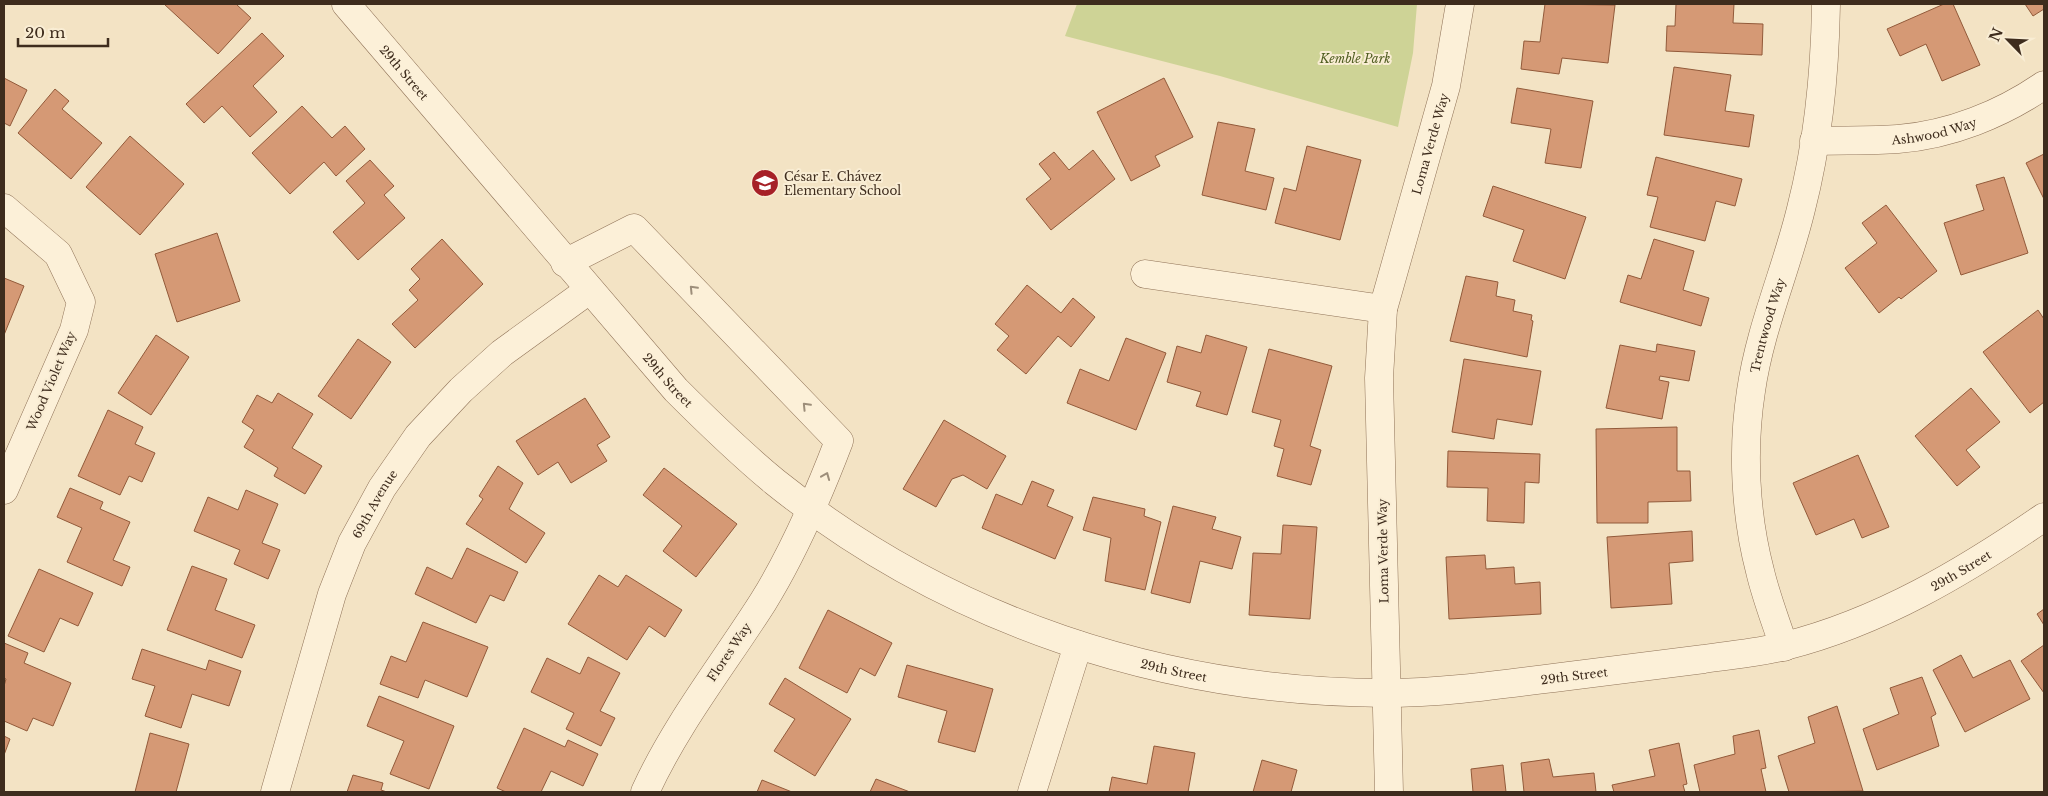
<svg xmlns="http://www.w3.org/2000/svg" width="2048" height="796" viewBox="0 0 2048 796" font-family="'Libre Baskerville',serif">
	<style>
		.green { fill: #ced396 }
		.building { fill: #d59975; stroke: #925a3a }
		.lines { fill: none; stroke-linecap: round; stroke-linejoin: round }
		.minor-casing { stroke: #907358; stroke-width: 29 }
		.minor { stroke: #fcf0d8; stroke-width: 28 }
		.oneway { stroke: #9d8e7a }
		.labels { text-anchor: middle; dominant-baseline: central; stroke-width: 4; stroke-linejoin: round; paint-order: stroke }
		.park-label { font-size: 12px; font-style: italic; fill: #505d21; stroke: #f9edd4 }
		.street-label { font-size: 12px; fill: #3e2c1d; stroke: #f9edd4 }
		.poi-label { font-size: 12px; fill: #3e2c1d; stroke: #f9edd4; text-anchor: start }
	</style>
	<rect width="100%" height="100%" fill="#f3e3c4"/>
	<!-- green -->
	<path class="green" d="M 1077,4 L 1417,4 L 1413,53 L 1398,127 L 1220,76 L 1065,36 Z"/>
	<!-- building -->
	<path class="building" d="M 164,4 L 236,4 L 251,18 L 218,54 Z
		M 1545,4 L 1615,5 L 1608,63 L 1562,58 L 1559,74 L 1521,69 L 1524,41 L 1540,42 Z
		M 1676,4 L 1734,4 L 1733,23 L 1763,24 L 1762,55 L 1666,51 L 1667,26 L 1675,26 Z
		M 1944,4 L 1953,4 L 1980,65 L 1942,81 L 1926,44 L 1900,56 L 1887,29 Z
		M 2025,4 L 2044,4 L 2044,9 L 2033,16 Z
		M 262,33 L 284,56 L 253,86 L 277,112 L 250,137 L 222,106 L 204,123 L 186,104 Z
		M 1674,67 L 1731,75 L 1725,111 L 1754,115 L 1749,147 L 1664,135 Z
		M 4,78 L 27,90 L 10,126 L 4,123 Z
		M 1164,78 L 1193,137 L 1155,156 L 1160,166 L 1131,181 L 1097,112 Z
		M 1517,88 L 1593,101 L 1581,168 L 1545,163 L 1551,129 L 1511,123 Z
		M 55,89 L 69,101 L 62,109 L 102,143 L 71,179 L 18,133 Z
		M 302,106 L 332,138 L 345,126 L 365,149 L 336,176 L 324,162 L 290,194 L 252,153 Z
		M 1218,122 L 1255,129 L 1245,171 L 1274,178 L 1266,210 L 1202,195 Z
		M 130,136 L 184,184 L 140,235 L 86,187 Z
		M 1307,146 L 1361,160 L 1340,240 L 1275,223 L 1284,188 L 1296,191 Z
		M 1093,150 L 1115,179 L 1051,230 L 1026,199 L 1051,179 L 1039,164 L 1054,152 L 1069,170 Z
		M 2044,154 L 2044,199 L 2026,163 Z
		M 1656,157 L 1742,179 L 1735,206 L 1716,201 L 1705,241 L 1650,227 L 1658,197 L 1647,195 Z
		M 370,160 L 394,186 L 384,195 L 405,218 L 358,260 L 333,232 L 365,203 L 346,181 Z
		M 2004,177 L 2028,253 L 1961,275 L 1944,223 L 1984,210 L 1976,185 Z
		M 1493,186 L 1586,217 L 1565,279 L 1513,261 L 1524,230 L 1483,216 Z
		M 1886,205 L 1937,271 L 1901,299 L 1899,297 L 1879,313 L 1845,268 L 1877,243 L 1862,223 Z
		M 217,233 L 240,301 L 177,322 L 155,254 Z
		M 442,239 L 483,284 L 415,348 L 392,324 L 418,300 L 409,290 L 420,279 L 411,269 Z
		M 1654,239 L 1694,251 L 1683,290 L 1709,298 L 1701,326 L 1620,302 L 1628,275 L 1641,279 Z
		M 1466,276 L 1498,282 L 1496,296 L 1515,300 L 1513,311 L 1532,315 L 1531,320 L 1533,321 L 1527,357 L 1450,341 Z
		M 4,278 L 24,286 L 4,335 Z
		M 1027,285 L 1061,313 L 1073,298 L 1095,317 L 1071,347 L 1058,336 L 1026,374 L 997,350 L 1009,336 L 995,324 Z
		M 2038,310 L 2044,319 L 2044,402 L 2030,413 L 1983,352 Z
		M 156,335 L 189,357 L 151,415 L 118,393 Z
		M 1206,335 L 1247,347 L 1227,415 L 1196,406 L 1201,392 L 1167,382 L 1177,346 L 1201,353 Z
		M 1126,338 L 1166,353 L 1136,430 L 1067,403 L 1080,369 L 1109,381 Z
		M 358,339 L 391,362 L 351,419 L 318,396 Z
		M 1657,344 L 1695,351 L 1689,381 L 1660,376 L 1659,380 L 1669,382 L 1662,419 L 1606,408 L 1620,345 L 1656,352 Z
		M 1269,349 L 1332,366 L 1310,446 L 1321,450 L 1311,485 L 1277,476 L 1284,449 L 1274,446 L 1281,420 L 1252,412 Z
		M 1464,359 L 1541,371 L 1532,425 L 1497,419 L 1494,439 L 1452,432 Z
		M 1971,388 L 2000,422 L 1966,450 L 1980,467 L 1957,486 L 1915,436 Z
		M 278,393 L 313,414 L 292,448 L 322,466 L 305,494 L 274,476 L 278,468 L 244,447 L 254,430 L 242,422 L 257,395 L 272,403 Z
		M 585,398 L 610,437 L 597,445 L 607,461 L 571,483 L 558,462 L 538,475 L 516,441 Z
		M 108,410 L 143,427 L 135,444 L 155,453 L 142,482 L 129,476 L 120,495 L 78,476 Z
		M 944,420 L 1006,456 L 987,489 L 963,475 L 952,479 L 936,507 L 903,489 Z
		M 1677,427 L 1677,471 L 1690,471 L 1691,501 L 1648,502 L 1648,523 L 1597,523 L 1596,429 Z
		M 1448,451 L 1540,454 L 1539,483 L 1525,482 L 1524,523 L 1487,521 L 1488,488 L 1447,487 Z
		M 1858,455 L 1889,527 L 1862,538 L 1854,519 L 1816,535 L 1793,483 Z
		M 498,466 L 523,483 L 509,509 L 545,533 L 526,563 L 466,524 L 483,499 L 479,496 Z
		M 664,468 L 737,524 L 696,577 L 663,551 L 682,526 L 643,495 Z
		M 1032,481 L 1054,490 L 1047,506 L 1073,517 L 1055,559 L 982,528 L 996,494 L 1022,505 Z
		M 70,488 L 103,502 L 100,509 L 130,522 L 113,560 L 130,567 L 122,586 L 67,562 L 82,528 L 57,517 Z
		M 246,490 L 278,504 L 262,543 L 280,550 L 268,579 L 234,564 L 240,550 L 194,531 L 208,497 L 238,510 Z
		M 1093,497 L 1145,509 L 1144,516 L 1161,522 L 1145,590 L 1105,581 L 1111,538 L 1083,530 Z
		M 1173,506 L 1216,517 L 1212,529 L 1241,537 L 1232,569 L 1200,561 L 1190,603 L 1151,593 Z
		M 1283,525 L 1317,527 L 1310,619 L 1249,615 L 1253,553 L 1281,554 Z
		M 1692,531 L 1693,561 L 1669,563 L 1672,604 L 1611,608 L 1607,537 Z
		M 467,548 L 518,572 L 504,601 L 490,595 L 476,623 L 415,594 L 427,567 L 452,579 Z
		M 1485,555 L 1486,569 L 1514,567 L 1515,584 L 1540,582 L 1541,614 L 1449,619 L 1446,557 Z
		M 192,566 L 227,579 L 215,610 L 255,625 L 242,658 L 167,630 Z
		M 39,569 L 93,593 L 78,626 L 60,618 L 44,652 L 8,636 Z
		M 599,575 L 618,587 L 626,575 L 682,610 L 665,637 L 649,626 L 627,660 L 568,624 Z
		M 2044,609 L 2044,625 L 2037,614 Z
		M 828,610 L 892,643 L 875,676 L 860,668 L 847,693 L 799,668 Z
		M 423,622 L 488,647 L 467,697 L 425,680 L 418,698 L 380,684 L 391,656 L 406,662 Z
		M 4,643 L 28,653 L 24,663 L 71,683 L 53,726 L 33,718 L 27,731 L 4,721 L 4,686 L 6,679 L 4,678 Z
		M 2044,645 L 2044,693 L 2021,661 Z
		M 142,649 L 206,670 L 209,660 L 241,671 L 229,706 L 192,694 L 181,728 L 145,716 L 155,686 L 132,679 Z
		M 1961,655 L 1973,678 L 2010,660 L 2030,699 L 1965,732 L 1933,670 Z
		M 588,657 L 620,673 L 600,711 L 615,718 L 601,746 L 566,729 L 574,713 L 531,692 L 547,658 L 580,674 Z
		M 907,665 L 993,689 L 975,752 L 938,742 L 947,711 L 898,697 Z
		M 1922,677 L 1936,714 L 1931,717 L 1939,746 L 1877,770 L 1863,729 L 1899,714 L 1890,688 Z
		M 785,678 L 851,719 L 815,776 L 774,751 L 795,719 L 769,704 Z
		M 379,696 L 454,726 L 429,789 L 390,774 L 404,741 L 367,726 Z
		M 1837,706 L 1863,791 L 1789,792 L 1778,756 L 1815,743 L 1808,717 Z
		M 524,728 L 565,747 L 568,740 L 598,754 L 583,786 L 551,771 L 541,792 L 506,792 L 497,788 Z
		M 1759,730 L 1766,768 L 1761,769 L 1766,792 L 1700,792 L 1694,765 L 1735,754 L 1733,736 Z
		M 150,733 L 189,744 L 176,792 L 135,792 Z
		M 4,736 L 10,739 L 4,755 Z
		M 1679,743 L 1687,784 L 1683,785 L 1685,792 L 1614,792 L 1612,785 L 1655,776 L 1649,750 Z
		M 1154,746 L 1195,753 L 1188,792 L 1109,792 L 1112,777 L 1147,784 Z
		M 1549,759 L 1553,777 L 1594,773 L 1596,792 L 1524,792 L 1521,763 Z
		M 1262,760 L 1297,770 L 1291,792 L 1253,792 Z
		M 1503,765 L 1506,792 L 1473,792 L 1471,769 Z
		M 353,775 L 383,783 L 381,790 L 387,792 L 347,792 Z
		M 876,779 L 910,792 L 870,792 Z
		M 762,780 L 792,792 L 757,792 Z"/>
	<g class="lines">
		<!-- minor casing -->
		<g class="minor-casing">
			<g id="minor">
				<path id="s1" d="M 346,4 L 676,390 C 708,422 740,453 775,482 C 948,621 1163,692 1384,693 C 1451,693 1518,682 1585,674 C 1624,669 1664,664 1704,659 C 1730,655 1759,653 1785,646 C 1880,622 1964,572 2044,517"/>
				<path id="s2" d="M 1814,141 C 1842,140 1871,141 1898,139 C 1950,135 2002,114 2044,85"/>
				<path d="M 4,208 L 58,254 L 81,302 L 74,330 L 4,490"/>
				<path d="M 565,263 L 634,228 L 839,441 C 818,496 794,552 763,602 C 723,665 676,724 645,792"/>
				<path d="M 1145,274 L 1383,309"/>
				<path id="s3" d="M 1784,647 C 1776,622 1766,597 1760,571 C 1745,514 1742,449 1751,391 C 1760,328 1786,271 1801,209 C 1818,143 1825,72 1826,4"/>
				<path id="s4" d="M 275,792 L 332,594 L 352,543 L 382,488 L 418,436 L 461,390 L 502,353 L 589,290"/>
				<path d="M 1032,792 L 1078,645"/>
				<path id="s5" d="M 1389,792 L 1379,378 L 1383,309 L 1446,86 L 1460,4"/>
			</g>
		</g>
		<!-- minor -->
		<use href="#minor" class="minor"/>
	</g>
	<!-- one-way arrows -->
	<defs><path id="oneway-chevron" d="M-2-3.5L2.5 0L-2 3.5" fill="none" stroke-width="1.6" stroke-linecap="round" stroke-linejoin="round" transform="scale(1.25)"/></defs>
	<g class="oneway">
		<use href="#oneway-chevron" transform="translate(693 289) rotate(-134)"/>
		<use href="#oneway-chevron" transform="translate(806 406) rotate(-134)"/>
		<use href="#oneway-chevron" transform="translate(826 476) rotate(-68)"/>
	</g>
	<!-- icons -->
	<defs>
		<g id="school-disc" transform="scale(1.4375)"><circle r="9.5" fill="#a62027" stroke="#f9edd4"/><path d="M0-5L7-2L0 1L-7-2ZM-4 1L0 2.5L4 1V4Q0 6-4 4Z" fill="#fff"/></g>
	</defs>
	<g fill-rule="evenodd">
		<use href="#school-disc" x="765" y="183"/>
	</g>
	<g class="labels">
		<!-- park labels -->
		<g class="park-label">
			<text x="1355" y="58">Kemble Park</text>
		</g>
		<!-- street labels -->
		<g class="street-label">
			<text stroke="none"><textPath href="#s1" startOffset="90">29th Street</textPath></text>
			<text stroke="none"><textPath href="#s2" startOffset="121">Ashwood Way</textPath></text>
			<text stroke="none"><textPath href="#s5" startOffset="655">Loma Verde Way</textPath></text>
			<text stroke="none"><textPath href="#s3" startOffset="329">Trentwood Way</textPath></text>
			<text stroke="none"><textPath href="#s1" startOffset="495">29th Street</textPath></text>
			<text transform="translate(51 381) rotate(-67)">Wood Violet Way</text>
			<text stroke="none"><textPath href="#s4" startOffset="306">69th Avenue</textPath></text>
			<text transform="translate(1383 551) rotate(-91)">Loma Verde Way</text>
			<text stroke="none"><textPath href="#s1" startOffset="1896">29th Street</textPath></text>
			<text transform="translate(729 652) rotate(-56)">Flores Way</text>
			<text stroke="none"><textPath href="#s1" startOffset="1088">29th Street</textPath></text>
			<text stroke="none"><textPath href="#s1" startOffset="1491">29th Street</textPath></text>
		</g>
		<!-- poi labels -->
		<g class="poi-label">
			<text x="784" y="176">César E. Chávez<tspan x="784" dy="14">Elementary School</tspan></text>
		</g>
	</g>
	<!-- border -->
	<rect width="2048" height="796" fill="none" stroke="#3e2c1d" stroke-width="10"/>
	<!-- north arrow -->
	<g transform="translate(2008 40) rotate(294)" stroke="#f9edd4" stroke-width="4" paint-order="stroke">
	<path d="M0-4L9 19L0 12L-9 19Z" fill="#3e2c1d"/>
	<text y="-8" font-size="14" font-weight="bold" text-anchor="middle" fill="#3e2c1d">N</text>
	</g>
	<!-- scale -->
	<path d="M18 38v8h90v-8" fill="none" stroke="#3e2c1d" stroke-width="2.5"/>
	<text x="25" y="38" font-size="15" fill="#3e2c1d" stroke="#f9edd4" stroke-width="4" paint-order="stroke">20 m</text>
</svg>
